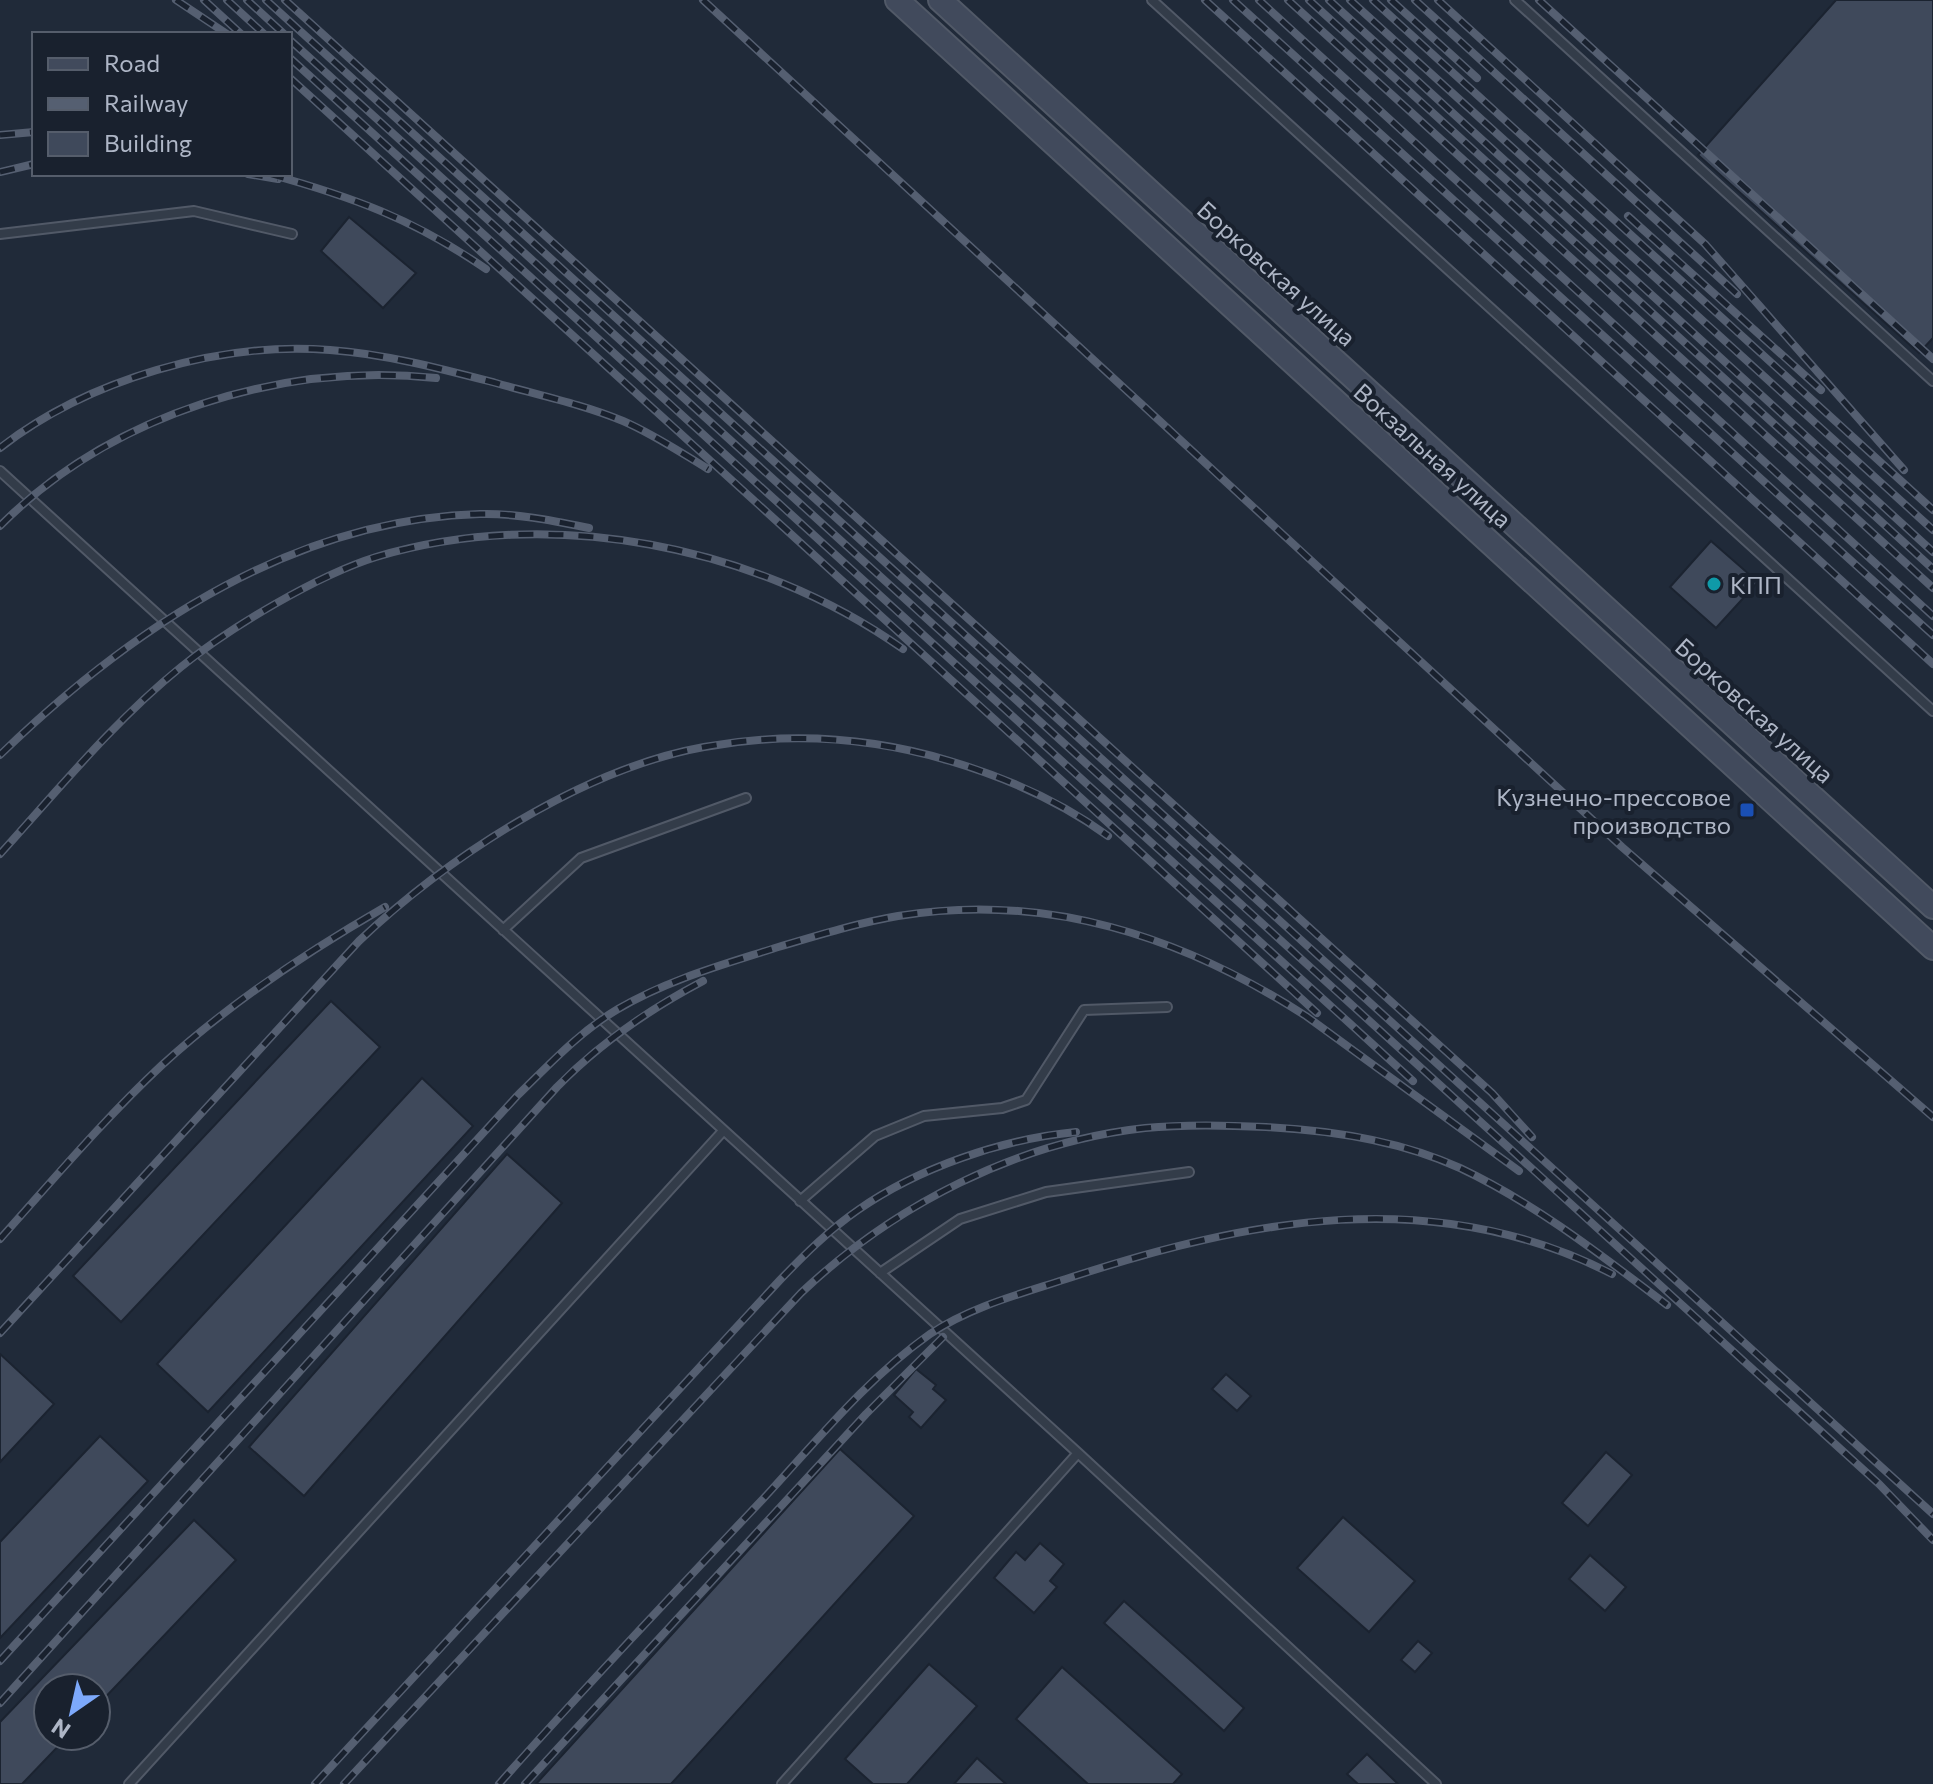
<svg xmlns="http://www.w3.org/2000/svg" width="1933" height="1784" viewBox="0 0 1933 1784" font-family="Commissioner,sans-serif">
	<style>
		.building { fill: #3f495b; stroke: #1b2330; stroke-width: 2 }
		.lines { fill: none; stroke-linecap: round; stroke-linejoin: round }
		.lane-casing { stroke: #515967; stroke-width: 12 }
		.secondary-casing { stroke: #515967; stroke-width: 26 }
		.lane { stroke: #333c49; stroke-width: 8 }
		.secondary { stroke: #414a5c; stroke-width: 22 }
		.rail-casing { stroke: #555f71; stroke-width: 8 }
		.rail { stroke: #19212e; stroke-width: 5; stroke-dasharray: 15; stroke-linecap: butt }
		.culture-dot { fill: #0f9aa8; stroke: #19212e; stroke-width: 3 }
		.transit-dot { fill: #1a4fb4; stroke: #19212e; stroke-width: 3 }
		.labels { text-anchor: middle; dominant-baseline: central; stroke-width: 8; stroke-linejoin: round; paint-order: stroke }
		.street-label { font-size: 24px; fill: #aeb6c6; stroke: #19212e }
		.poi-label { font-size: 24px; fill: #aeb6c6; stroke: #19212e; text-anchor: start }
	</style>
	<rect width="100%" height="100%" fill="#202a39"/>
	<!-- building -->
	<path class="building" d="M 1836,0 L 1933,0 L 1933,338 L 1919,353 L 1698,155 Z
		M 349,217 L 416,273 L 383,308 L 321,251 Z
		M 1711,541 L 1758,582 L 1716,628 L 1670,587 Z
		M 331,1001 L 380,1047 L 121,1322 L 73,1276 Z
		M 422,1078 L 473,1126 L 208,1412 L 157,1364 Z
		M 507,1154 L 562,1203 L 304,1496 L 249,1447 Z
		M 0,1354 L 54,1404 L 0,1462 Z
		M 916,1369 L 936,1385 L 933,1389 L 946,1400 L 921,1428 L 909,1417 L 913,1412 L 894,1395 Z
		M 1226,1374 L 1251,1396 L 1237,1411 L 1212,1389 Z
		M 100,1436 L 148,1481 L 0,1638 L 0,1542 Z
		M 840,1449 L 914,1516 L 671,1784 L 536,1784 Z
		M 1606,1452 L 1632,1475 L 1588,1526 L 1562,1503 Z
		M 1343,1517 L 1415,1581 L 1369,1632 L 1297,1568 Z
		M 194,1520 L 236,1560 L 96,1707 L 96,1688 L 48,1688 L 48,1736 L 68,1736 L 22,1784 L 0,1784 L 0,1722 Z
		M 1040,1543 L 1064,1564 L 1050,1581 L 1057,1587 L 1034,1613 L 994,1578 L 1016,1552 L 1025,1560 Z
		M 1590,1555 L 1626,1587 L 1605,1611 L 1569,1579 Z
		M 1124,1601 L 1244,1708 L 1224,1731 L 1104,1623 Z
		M 1418,1641 L 1432,1653 L 1415,1672 L 1401,1660 Z
		M 929,1664 L 977,1706 L 907,1784 L 873,1784 L 845,1759 Z
		M 1062,1667 L 1182,1774 L 1173,1784 L 1088,1784 L 1016,1719 Z
		M 1367,1754 L 1398,1784 L 1358,1784 L 1347,1774 Z
		M 977,1758 L 1006,1784 L 954,1784 Z"/>
	<g class="lines">
		<!-- lane casing -->
		<g class="lane-casing">
			<path id="lane" d="M 1152,0 L 1933,711
				M 1515,0 L 1933,381
				M 0,234 L 194,211 L 292,234
				M 0,471 L 1078,1453 L 1436,1784
				M 503,930 L 581,858 L 746,798
				M 800,1201 L 875,1136 L 924,1116 L 1002,1108 L 1026,1100 L 1084,1010 L 1167,1007
				M 880,1273 L 960,1219 L 1046,1192 L 1189,1172
				M 129,1784 L 723,1131
				M 782,1784 L 1078,1453"/>
		</g>
		<!-- secondary casing -->
		<g class="secondary-casing">
			<path id="secondary" d="M 897,0 L 1933,948
				M 940,0 L 1933,907"/>
		</g>
		<!-- lane -->
		<use href="#lane" class="lane"/>
		<!-- secondary -->
		<use href="#secondary" class="secondary"/>
		<!-- rail casing -->
		<g class="rail-casing">
			<path id="rail" d="M 176,0 L 227,34
				M 204,0 L 241,34
				M 227,0 L 264,34
				M 247,0 L 284,34
				M 266,0 L 1933,1514
				M 285,0 L 1492,1093 L 1532,1137
				M 703,0 L 1622,847 L 1933,1117
				M 1205,0 L 1933,664
				M 1233,0 L 1933,635
				M 1259,0 L 1933,616
				M 1288,0 L 1933,588
				M 1309,0 L 1933,569
				M 1329,0 L 1933,552
				M 1350,0 L 1933,530
				M 1373,0 L 1933,510
				M 1391,0 L 1477,78
				M 1415,0 L 1737,294
				M 1438,0 L 1705,244 L 1904,470
				M 1539,0 L 1933,359
				M 290,40 L 1748,1365 L 1879,1484 L 1933,1540
				M 290,58 L 1413,1081
				M 290,78 L 1317,1013
				M 0,135 L 34,132
				M 0,172 L 34,164
				M 248,174 L 278,179
				M 269,174 C 353,197 413,219 486,269
				M 1628,216 L 1821,390
				M 0,448 C 87,380 220,341 330,350 C 386,354 442,369 496,383 C 538,395 582,404 623,421 C 653,434 680,452 708,469
				M 0,526 C 111,414 281,362 436,378
				M 0,755 C 130,629 293,519 480,514 C 515,513 554,521 589,528
				M 0,854 C 58,790 114,721 181,667 C 229,628 318,575 376,557 C 550,505 756,545 903,649
				M 0,1239 C 53,1180 104,1119 162,1065 C 230,1003 305,953 385,907
				M 0,1333 L 359,941 C 448,857 582,769 704,747 C 786,732 870,737 950,761 C 1007,778 1060,801 1108,836
				M 0,1661 L 517,1096 C 549,1065 579,1032 618,1009 C 667,980 722,965 775,948 C 815,936 857,923 898,916 C 1047,892 1181,936 1306,1016 L 1519,1171
				M 0,1703 L 557,1087 C 600,1043 648,1010 703,981
				M 315,1784 L 780,1280 C 804,1255 829,1230 858,1210 C 918,1168 1002,1139 1076,1132
				M 344,1784 L 801,1293 C 894,1205 1017,1142 1145,1128 C 1185,1124 1225,1125 1266,1127 C 1331,1130 1401,1141 1460,1168 C 1536,1204 1601,1255 1667,1305
				M 499,1784 C 585,1687 674,1593 763,1499 C 816,1442 866,1379 930,1334 C 970,1307 1020,1294 1066,1279 C 1248,1219 1434,1183 1612,1274
				M 525,1784 L 866,1414 L 943,1337"/>
		</g>
		<!-- rail -->
		<use href="#rail" class="rail"/>
	</g>
	<!-- markers -->
	<circle class="culture-dot" cx="1714" cy="584" r="8"/>
	<rect class="transit-dot" x="1739" y="802" width="16" height="16" rx="4"/>
	<g class="labels">
		<!-- street labels -->
		<g class="street-label">
			<text transform="translate(1277 273) rotate(42)">Борковская улица</text>
			<text transform="translate(1433 455) rotate(42)">Вокзальная улица</text>
			<text transform="translate(1755 710) rotate(42)">Борковская улица</text>
		</g>
		<!-- poi labels -->
		<g class="poi-label">
			<text x="1730" y="584">КПП</text>
			<text x="1731" y="796" text-anchor="end">Кузнечно-прессовое<tspan x="1731" dy="28">производство</tspan></text>
		</g>
	</g>
	<!-- legend -->
	<rect x="32" y="32" width="260" height="144" fill="#19212e" stroke="#555d6b" stroke-width="2"/>
	<rect x="48" y="58" width="40" height="12" fill="#414a5c" stroke="#555d6b" stroke-width="2"/>
	<text x="104" y="72" font-size="24" fill="#aeb6c6">Road</text>
	<rect x="48" y="98" width="40" height="12" fill="#555f71" stroke="#555d6b" stroke-width="2"/>
	<text x="104" y="112" font-size="24" fill="#aeb6c6">Railway</text>
	<rect x="48" y="132" width="40" height="24" fill="#3f495b" stroke="#555d6b" stroke-width="2"/>
	<text x="104" y="152" font-size="24" fill="#aeb6c6">Building</text>
	<!-- north arrow -->
	<g transform="translate(72 1712) rotate(214)"><circle r="38" fill="#19212e" stroke="#555d6b" stroke-width="2"/>
	<path d="M0-6L14 30L0 20L-14 30Z" fill="#7da9fb"/>
	<text y="-12" font-size="22" font-weight="bold" text-anchor="middle" fill="#aeb6c6">N</text>
	</g>
</svg>
